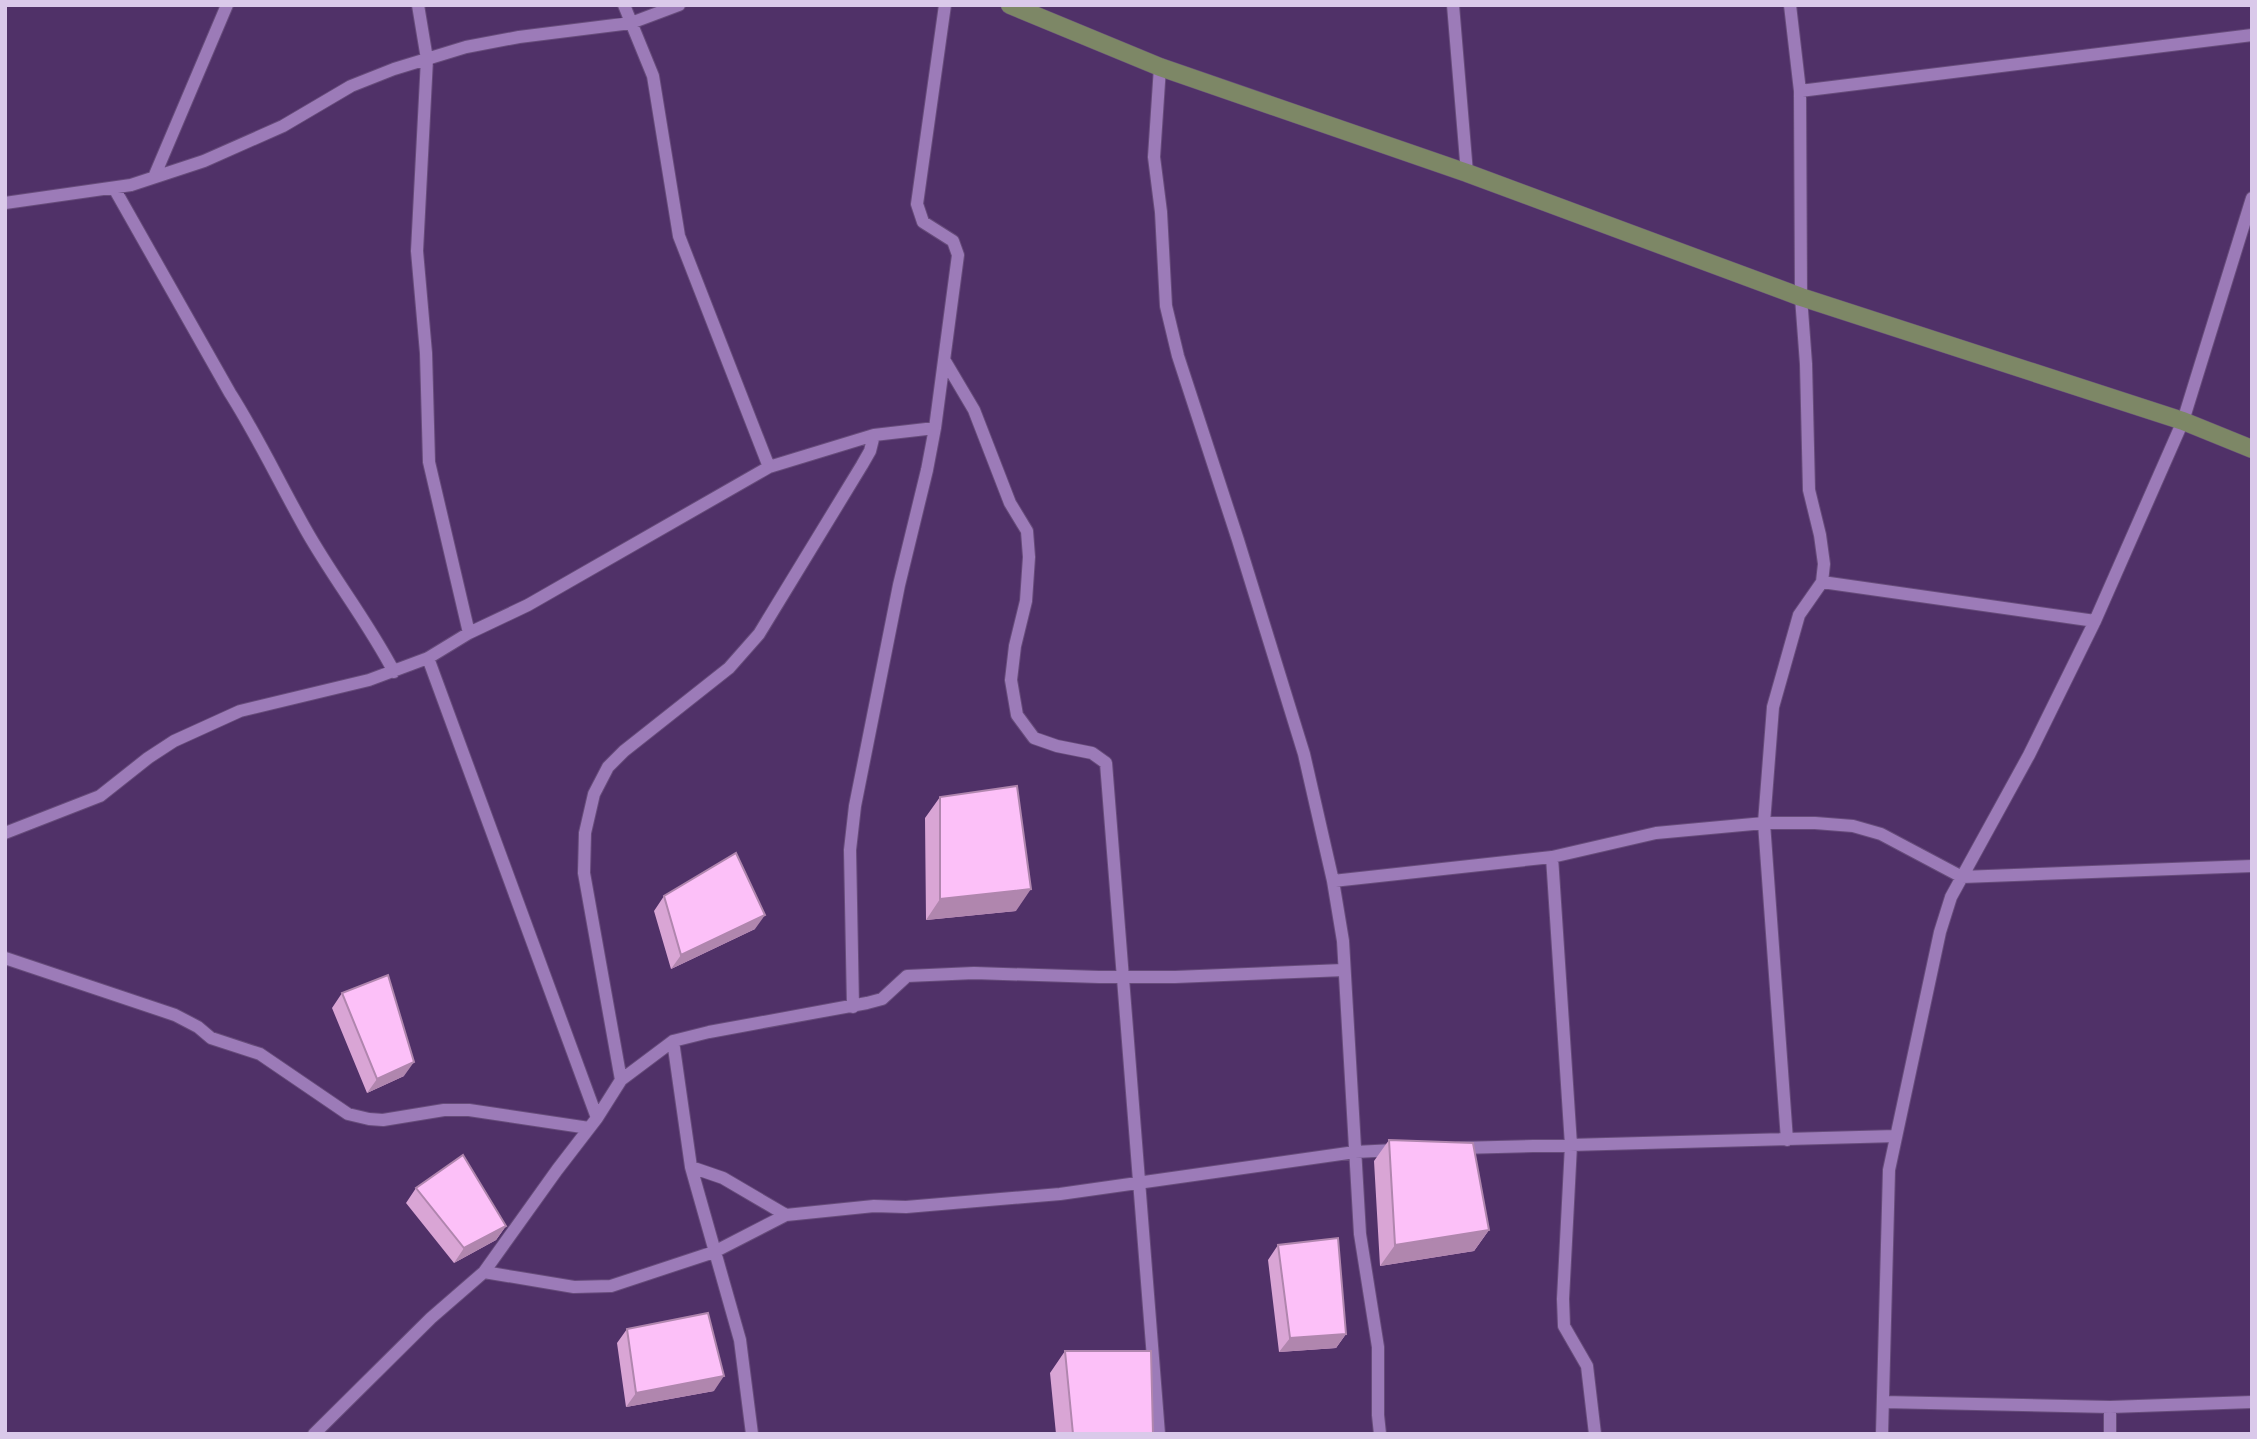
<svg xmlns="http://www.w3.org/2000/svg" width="2257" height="1439" viewBox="0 0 2257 1439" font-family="'PT Sans',sans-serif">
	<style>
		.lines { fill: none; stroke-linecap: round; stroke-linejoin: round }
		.minor-casing { stroke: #674c7b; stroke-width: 14 }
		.major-casing { stroke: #674c7b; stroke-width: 19 }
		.minor { stroke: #9c7bb8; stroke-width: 12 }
		.major { stroke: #7d8766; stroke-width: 18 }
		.wall { fill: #d9a5d5 }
		.shaded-wall { fill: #b086ae }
		.building { fill: #fcc0f8; stroke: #b086ae; stroke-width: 2 }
	</style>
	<rect width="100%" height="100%" fill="#503168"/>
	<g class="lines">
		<!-- minor casing -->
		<g class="minor-casing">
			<path id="minor" d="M 418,5 L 427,59 L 417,251 L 426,353 L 429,462 L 469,633
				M 624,5 L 653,76 L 679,236 L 769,467
				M 1453,5 L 1467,173
				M 1160,67 L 1154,157 L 1161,212 L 1166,306 L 1178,356 L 1238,540 L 1304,754 L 1333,881 L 1343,941 L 1360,1234 L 1378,1347 L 1378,1415 L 1380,1434
				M 1800,91 L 2252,35
				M 154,177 L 227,5
				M 114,188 L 230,393 C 258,437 280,484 306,530 C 333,578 368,622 394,672
				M 5,203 L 131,185 L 204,161 L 283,126 L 351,86 L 394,69 L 466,47 L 519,37 L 631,23 L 679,5
				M 945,361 L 974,410 L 1010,503 L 1027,531 L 1029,557 L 1026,601 L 1015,646 L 1011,680 L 1017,715 L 1034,738 L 1057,746 L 1092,753 L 1106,763 L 1159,1434
				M 1822,582 L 2095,621
				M 428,658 L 597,1118
				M 5,833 L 100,796 L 148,758 L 174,741 L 240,711 L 369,680 L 428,658 L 469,633 L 528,605 L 769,467 L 874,435 L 935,428
				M 1552,857 L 1571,1145 L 1563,1299 L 1564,1326 L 1587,1366 L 1595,1434
				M 1333,881 L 1552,857 L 1656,833 L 1764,823 L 1815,823 L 1853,826 L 1881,834 L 1962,877 L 2252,866
				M 5,958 L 175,1015 L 198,1027 L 211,1038 L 260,1054 L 348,1114 L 369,1119 L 383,1120 L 444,1110 L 469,1110 L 589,1128
				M 853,1007 L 850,850 L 855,806 L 899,585 L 927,470 L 935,428 L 958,255 L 953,241 L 923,222 L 917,204 L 945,5
				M 673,1041 L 691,1167 L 740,1340 L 752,1434
				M 621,1080 L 584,873 L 585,833 L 594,794 L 608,767 L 624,751 L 729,668 L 759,634 L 862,465 L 870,451 L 874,435
				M 1787,1140 L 1764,823 L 1773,707 L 1799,615 L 1822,582 L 1824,564 L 1820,535 L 1809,490 L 1806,364 L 1801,297 L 1800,91 L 1790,5
				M 1459,1148 L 1896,1136
				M 691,1167 L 723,1178 L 786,1215
				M 484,1272 L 574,1287 L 611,1286 L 714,1252 L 786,1215 L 874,1206 L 906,1207 L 1060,1194 L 1355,1152 L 1395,1150
				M 1883,1402 L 2110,1407 L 2252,1402
				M 314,1434 L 431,1318 L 484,1272 L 557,1170 L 597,1118 L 621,1080 L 673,1041 L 709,1032 L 867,1003 L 882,999 L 907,976 L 974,973 L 1099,977 L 1175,977 L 1344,970
				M 1882,1434 L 1889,1170 L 1940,932 L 1951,897 L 2029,755 L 2095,621 L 2183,421 L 2252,198
				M 2110,1434 L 2110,1407"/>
		</g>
		<!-- major casing -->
		<g class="major-casing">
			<path id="major" d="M 1010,5 L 1160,67 L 1467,173 L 1801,297 L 2183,421 L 2252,449"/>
		</g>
		<!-- minor -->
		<use href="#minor" class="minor"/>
		<!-- major -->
		<use href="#major" class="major"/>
	</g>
	<!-- wall -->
	<path class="wall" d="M 940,797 L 1016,911 L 926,920 L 925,818 Z
		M 664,896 L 755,929 L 671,969 L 654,911 Z
		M 342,993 L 404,1076 L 367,1093 L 332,1008 Z
		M 1389,1140 L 1489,1230 L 1474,1251 L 1380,1266 L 1374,1161 Z
		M 416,1188 L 506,1226 L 496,1240 L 454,1263 L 406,1203 Z
		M 1278,1245 L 1346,1334 L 1336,1348 L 1279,1352 L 1268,1260 Z
		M 627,1329 L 714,1391 L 626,1407 L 617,1343 Z
		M 1065,1351 L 1153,1434 L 1056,1434 L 1050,1373 Z"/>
	<!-- shaded-wall -->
	<path class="shaded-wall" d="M 1031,889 L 1016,911 L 926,920 L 940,899 Z
		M 765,915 L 755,929 L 671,969 L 681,955 Z
		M 414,1062 L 404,1076 L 367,1093 L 377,1079 Z
		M 506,1226 L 496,1240 L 454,1263 L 464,1248 Z
		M 1489,1230 L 1474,1251 L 1380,1266 L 1395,1245 Z
		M 1346,1334 L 1336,1348 L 1279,1352 L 1290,1338 Z
		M 724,1376 L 714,1391 L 626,1407 L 636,1393 Z"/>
	<!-- building -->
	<path class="building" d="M 1017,786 L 1031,889 L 940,899 L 940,797 Z
		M 736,853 L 765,915 L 681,955 L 664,896 Z
		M 388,975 L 414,1062 L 377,1079 L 342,993 Z
		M 1389,1140 L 1473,1143 L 1489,1230 L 1395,1245 Z
		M 463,1155 L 506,1226 L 464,1248 L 416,1188 Z
		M 1338,1238 L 1346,1334 L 1290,1338 L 1278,1245 Z
		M 708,1313 L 724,1376 L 636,1393 L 627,1329 Z
		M 1065,1351 L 1151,1351 L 1153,1434 L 1073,1434 Z"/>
	<!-- border -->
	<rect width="2257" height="1439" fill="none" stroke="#dac9ea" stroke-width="14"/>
</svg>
